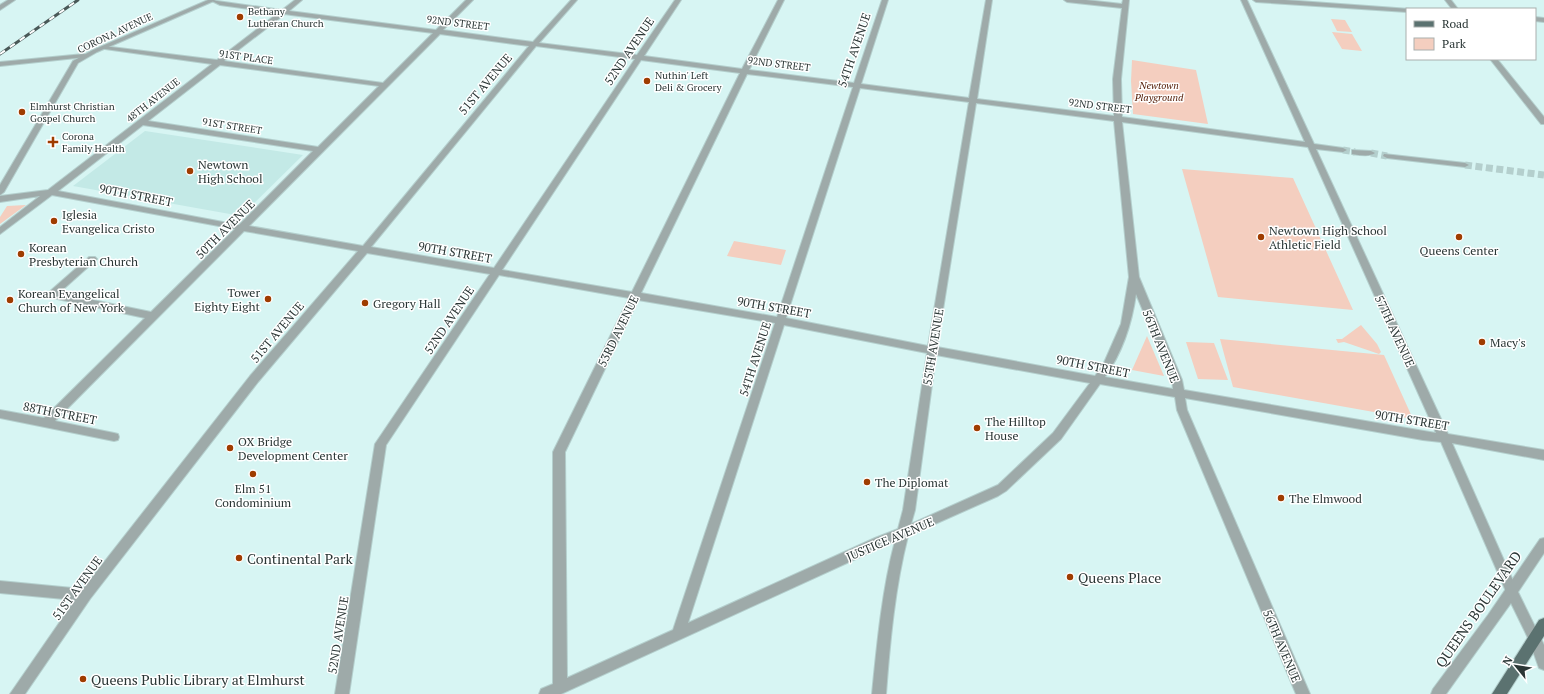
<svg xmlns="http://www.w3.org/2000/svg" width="1544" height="694" viewBox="0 0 1544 694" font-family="'PT Serif',serif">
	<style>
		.built { fill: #c3e9e6 }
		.green { fill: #f4cebf }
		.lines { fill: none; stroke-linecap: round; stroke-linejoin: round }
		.minor-tunnel { stroke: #b4cfcd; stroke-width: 7; stroke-dasharray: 7 3.5; stroke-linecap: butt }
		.minor-casing { stroke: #b4cfcd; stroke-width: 2 }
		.tertiary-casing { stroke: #b4cfcd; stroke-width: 2 }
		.primary-casing { stroke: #b4cfcd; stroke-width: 2 }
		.minor { fill: #9eaaa9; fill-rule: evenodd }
		.tertiary { fill: #9eaaa9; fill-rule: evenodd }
		.primary { fill: #5b7270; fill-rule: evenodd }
		.rail-casing { stroke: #495857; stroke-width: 3 }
		.rail { stroke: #fff; stroke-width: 2; stroke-dasharray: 6; stroke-linecap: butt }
		.poi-dot { fill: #9f3c00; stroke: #fff; stroke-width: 1.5 }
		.labels { text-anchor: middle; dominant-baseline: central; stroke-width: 3; stroke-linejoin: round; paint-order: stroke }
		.far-poi-label { font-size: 10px; fill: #2a3635; stroke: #fff; text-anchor: start }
		.far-street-label { font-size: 10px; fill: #2a3635; stroke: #fff }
		.far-park-label { font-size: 10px; font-style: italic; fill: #501800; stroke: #fff }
		.street-label { font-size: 12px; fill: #2a3635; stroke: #fff }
		.poi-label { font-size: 12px; fill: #2a3635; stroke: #fff; text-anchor: start }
		.near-poi-label { font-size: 14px; fill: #2a3635; stroke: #fff; text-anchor: start }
		.near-street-label { font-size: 14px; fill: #2a3635; stroke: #fff }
	</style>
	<rect width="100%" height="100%" fill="#d7f5f3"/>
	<!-- built -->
	<path class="built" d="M 145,131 L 303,155 L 241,216 L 73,186 Z"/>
	<!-- green -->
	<path class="green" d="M 1331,19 L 1345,20 L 1352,32 L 1337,31 Z
		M 1332,32 L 1352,34 L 1362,51 L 1342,49 Z
		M 1132,60 L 1196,70 L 1208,124 L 1133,114 L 1131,81 Z
		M 1182,169 L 1293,178 L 1353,310 L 1218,297 Z
		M 26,205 L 0,224 L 0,217 L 7,206 Z
		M 734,241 L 786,250 L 781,265 L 727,256 Z
		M 1361,325 L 1377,344 L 1381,352 L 1379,354 L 1344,342 L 1338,343 L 1336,339 L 1342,339 Z
		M 1147,336 L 1164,376 L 1132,370 Z
		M 1220,339 L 1384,355 L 1413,419 L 1233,387 Z
		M 1186,342 L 1214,343 L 1228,380 L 1198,379 Z"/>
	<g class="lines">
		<!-- minor-tunnel -->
		<path class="minor-tunnel" d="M 1343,150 L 1355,152
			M 1371,153 L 1387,156
			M 1465,165 L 1544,175"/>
		<!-- minor casing -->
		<g class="minor-casing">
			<path id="minor" d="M 8,0 L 15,0 L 0,10 L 0,5 Z
				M 210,0 L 282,10 L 295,0 L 302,0 L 289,11 L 436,30 L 466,0 L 473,0 L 443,30 L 533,42 L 571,0 L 577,0 L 539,43 L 637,55 L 675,0 L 681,0 L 644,56 L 742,69 L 778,0 L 784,0 L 749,70 L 854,83 L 882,0 L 888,0 L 861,84 L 969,98 L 986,0 L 992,0 L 977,99 L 1114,116 L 1113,79 L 1122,8 L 1067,2 L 1064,0 L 1086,0 L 1122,4 L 1123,0 L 1129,0 L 1121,79 L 1122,117 L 1305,142 L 1241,0 L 1247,0 L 1314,144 L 1343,148 L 1347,150 L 1343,152 L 1316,149 L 1448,434 L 1544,450 L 1544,460 L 1452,443 L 1518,592 L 1516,596 L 1512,598 L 1508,596 L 1441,442 L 1423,440 L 1185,398 L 1187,410 L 1310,694 L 1296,694 L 1177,410 L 1175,397 L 1100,384 L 1061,439 L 1006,491 L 998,496 L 908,536 C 895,587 890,641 886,694 L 872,694 C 877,644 882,590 895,541 L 561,694 L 539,694 L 541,689 L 553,684 L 553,452 L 629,298 L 499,275 L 386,445 L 349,694 L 335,694 L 375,444 L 490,274 L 367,253 L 258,382 L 90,599 L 25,694 L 10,694 L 75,600 L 0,593 L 0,581 L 83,589 L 250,376 L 358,251 L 244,231 L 55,421 L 114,433 L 118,434 L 119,437 L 118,440 L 114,441 L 0,418 L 0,410 L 44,418 L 145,318 L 48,297 L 46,295 L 48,293 L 89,257 L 95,257 L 97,259 L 59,293 L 151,312 L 235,229 L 52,195 L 0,234 L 0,227 L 40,196 L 0,202 L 0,196 L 48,190 L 212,64 L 105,49 L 103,48 L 103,46 L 217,60 L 278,13 L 220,5 ZM 285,14 L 291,15 L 433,33 L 383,83 L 224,61 ZM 440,34 L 529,46 L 363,246 L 249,226 ZM 536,46 L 635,59 L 494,268 L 371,247 ZM 641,60 L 740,73 L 632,292 L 502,270 ZM 220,65 L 379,86 L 318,147 L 148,121 ZM 747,74 L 853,87 L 777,317 L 641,293 ZM 860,88 L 969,102 L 928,346 L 786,318 ZM 976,103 L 1114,121 L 1129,277 L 1121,324 L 1103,365 L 1095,376 L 937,347 ZM 1122,122 L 1308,147 L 1436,433 L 1184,390 L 1182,380 L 1139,277 ZM 143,125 L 313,151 L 239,225 L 58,191 ZM 1136,294 L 1172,380 L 1173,389 L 1105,377 C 1122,353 1132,323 1136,294 ZM 638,300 L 775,323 L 673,630 L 567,678 L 565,452 ZM 784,325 L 927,353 L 903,510 L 898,529 L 875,538 L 688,623 ZM 936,355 L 1090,383 L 1053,433 L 998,485 L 911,524 L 915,510 Z
				M 1253,0 L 1285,0 L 1410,9 L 1407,9 L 1407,12 L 1256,2 Z
				M 1535,17 L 1544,18 L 1544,22 L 1535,21 Z
				M 84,54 L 86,55 L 86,57 L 0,66 L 0,62 Z
				M 1352,150 L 1371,151 L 1375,153 C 1370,157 1359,155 1352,154 Z
				M 1384,154 L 1465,163 L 1469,165 L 1465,167 L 1387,158 L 1383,156 Z"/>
		</g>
		<!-- tertiary casing -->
		<g class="tertiary-casing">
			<path id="tertiary" d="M 208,0 L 216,0 L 97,52 L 78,63 L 4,192 L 0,195 L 0,185 L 73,61 L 93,50 Z
				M 1445,0 L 1451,0 L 1458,9 L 1452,9 Z
				M 1490,59 L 1497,59 L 1544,117 L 1544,124 L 1541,124 Z
				M 1544,538 L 1544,553 L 1518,592 L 1544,645 L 1544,670 L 1539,668 L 1529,640 L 1511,603 L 1446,694 L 1431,694 L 1433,689 L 1488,615 L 1540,539 Z"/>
		</g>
		<!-- primary casing -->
		<g class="primary-casing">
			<path id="primary" d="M 1544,618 L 1544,636 L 1507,694 L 1492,694 L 1539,620 Z"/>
		</g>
		<!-- minor -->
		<use href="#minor" class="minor"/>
		<!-- tertiary -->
		<use href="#tertiary" class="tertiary"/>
		<!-- primary -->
		<use href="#primary" class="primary"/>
		<!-- rail casing -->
		<g class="rail-casing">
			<path id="rail" d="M 0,54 L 78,0"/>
		</g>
		<!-- rail -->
		<use href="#rail" class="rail"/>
	</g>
	<!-- markers -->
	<g class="poi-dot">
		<circle cx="240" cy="17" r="4"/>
		<circle cx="647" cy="81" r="4"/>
		<circle cx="22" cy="112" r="4"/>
		<path d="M51 136h4v4h4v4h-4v4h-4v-4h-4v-4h4z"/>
		<circle cx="190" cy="171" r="4"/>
		<circle cx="54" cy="221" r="4"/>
		<circle cx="1261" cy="237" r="4"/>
		<circle cx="1459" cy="237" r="4"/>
		<circle cx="21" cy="254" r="4"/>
		<circle cx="268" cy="299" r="4"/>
		<circle cx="10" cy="300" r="4"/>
		<circle cx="365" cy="303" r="4"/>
		<circle cx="1482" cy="342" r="4"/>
		<circle cx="977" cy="428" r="4"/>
		<circle cx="230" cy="448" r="4"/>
		<circle cx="253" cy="474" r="4"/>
		<circle cx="867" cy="482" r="4"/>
		<circle cx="1281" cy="498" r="4"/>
		<circle cx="239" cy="558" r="4"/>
		<circle cx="1070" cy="577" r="4"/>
		<circle cx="83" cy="679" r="4"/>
	</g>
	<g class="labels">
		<!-- far-poi labels -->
		<g class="far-poi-label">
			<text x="248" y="11">Bethany<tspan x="248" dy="12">Lutheran Church</tspan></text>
			<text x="655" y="75">Nuthin' Left<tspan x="655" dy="12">Deli &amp; Grocery</tspan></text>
			<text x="30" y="106">Elmhurst Christian<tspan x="30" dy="12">Gospel Church</tspan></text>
			<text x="62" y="136">Corona<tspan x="62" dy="12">Family Health</tspan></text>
		</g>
		<!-- far-street labels -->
		<g class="far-street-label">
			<text transform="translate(458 23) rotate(7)">92ND STREET</text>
			<text transform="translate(115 33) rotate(-25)">CORONA AVENUE</text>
			<text transform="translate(246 57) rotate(8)">91ST PLACE</text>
			<text transform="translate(779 64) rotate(7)">92ND STREET</text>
			<text transform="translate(153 100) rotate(-38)">48TH AVENUE</text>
			<text transform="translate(1100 106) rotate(7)">92ND STREET</text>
			<text transform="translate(232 126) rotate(9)">91ST STREET</text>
		</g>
		<!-- far-park labels -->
		<g class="far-park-label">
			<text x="1159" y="85">Newtown<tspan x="1159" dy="12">Playground</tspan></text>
		</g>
		<!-- street labels -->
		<g class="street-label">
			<text transform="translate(854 50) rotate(-71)">54TH AVENUE</text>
			<text transform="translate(629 51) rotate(-56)">52ND AVENUE</text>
			<text transform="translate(485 84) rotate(-50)">51ST AVENUE</text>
			<text transform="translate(136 195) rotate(11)">90TH STREET</text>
			<text transform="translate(225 229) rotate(-45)">50TH AVENUE</text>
			<text transform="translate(455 252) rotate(10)">90TH STREET</text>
			<text transform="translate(774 307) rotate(10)">90TH STREET</text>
			<text transform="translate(449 320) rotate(-56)">52ND AVENUE</text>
			<text transform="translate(618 331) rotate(-64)">53RD AVENUE</text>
			<text transform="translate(1395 331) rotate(65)">57TH AVENUE</text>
			<text transform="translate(277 332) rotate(-50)">51ST AVENUE</text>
			<text transform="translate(1161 346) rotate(68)">56TH AVENUE</text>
			<text transform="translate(933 347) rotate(-81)">55TH AVENUE</text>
			<text transform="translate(755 359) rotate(-72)">54TH AVENUE</text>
			<text transform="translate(1093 366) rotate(11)">90TH STREET</text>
			<text transform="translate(60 413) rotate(11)">88TH STREET</text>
			<text transform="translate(1412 420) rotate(9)">90TH STREET</text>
			<text transform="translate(890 539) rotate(-23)">JUSTICE AVENUE</text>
			<text transform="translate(77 588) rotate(-54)">51ST AVENUE</text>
			<text transform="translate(338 635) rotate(-81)">52ND AVENUE</text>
			<text transform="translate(1282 646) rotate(67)">56TH AVENUE</text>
		</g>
		<!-- poi labels -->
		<g class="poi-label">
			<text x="198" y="164">Newtown<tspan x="198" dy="14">High School</tspan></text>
			<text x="62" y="214">Iglesia<tspan x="62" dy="14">Evangelica Cristo</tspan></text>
			<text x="1269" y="230">Newtown High School<tspan x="1269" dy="14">Athletic Field</tspan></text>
			<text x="29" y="247">Korean<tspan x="29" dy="14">Presbyterian Church</tspan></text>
			<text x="1459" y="250" text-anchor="middle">Queens Center</text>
			<text x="260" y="292" text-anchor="end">Tower<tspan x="260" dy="14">Eighty Eight</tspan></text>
			<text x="18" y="293">Korean Evangelical<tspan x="18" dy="14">Church of New York</tspan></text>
			<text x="373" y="303">Gregory Hall</text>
			<text x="1490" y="342">Macy's</text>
			<text x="985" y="421">The Hilltop<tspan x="985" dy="14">House</tspan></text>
			<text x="238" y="441">OX Bridge<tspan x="238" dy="14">Development Center</tspan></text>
			<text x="875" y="482">The Diplomat</text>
			<text x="253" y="488" text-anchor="middle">Elm 51<tspan x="253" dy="14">Condominium</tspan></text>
			<text x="1289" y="498">The Elmwood</text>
		</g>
		<!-- near-poi labels -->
		<g class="near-poi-label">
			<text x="247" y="558">Continental Park</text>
			<text x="1078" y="577">Queens Place</text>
			<text x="91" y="679">Queens Public Library at Elmhurst</text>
		</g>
		<!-- near-street labels -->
		<g class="near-street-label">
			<text transform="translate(1478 609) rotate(-55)">QUEENS BOULEVARD</text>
		</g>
	</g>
	<!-- legend -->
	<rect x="1406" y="8" width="130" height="52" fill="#ffffff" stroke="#aaafae"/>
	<rect x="1414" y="21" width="20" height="6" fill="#5b7270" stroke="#aaafae"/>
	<text x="1442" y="28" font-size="12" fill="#2a3635">Road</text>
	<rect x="1414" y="38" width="20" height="12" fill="#f4cebf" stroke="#aaafae"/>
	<text x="1442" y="48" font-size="12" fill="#2a3635">Park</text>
	<!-- north arrow -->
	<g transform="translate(1516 666) rotate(300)" stroke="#ffffff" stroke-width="3" paint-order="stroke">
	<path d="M0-3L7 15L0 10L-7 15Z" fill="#2a3635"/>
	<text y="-6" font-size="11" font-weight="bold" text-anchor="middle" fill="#2a3635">N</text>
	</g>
</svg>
